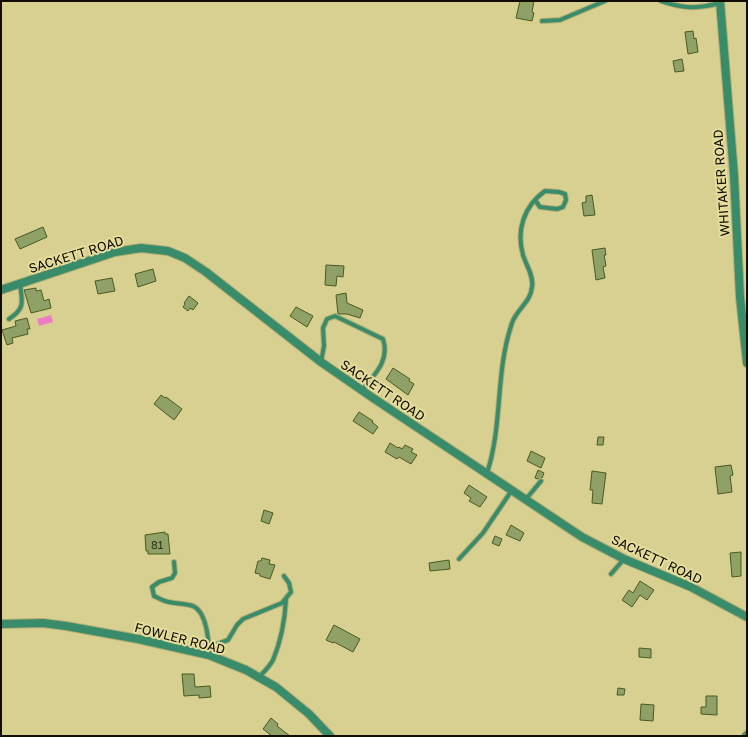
<svg xmlns="http://www.w3.org/2000/svg" width="748" height="737" viewBox="0 0 748 737" font-family="'Golos Text',sans-serif">
	<style>
		.water { fill: #ec7dc4 }
		.building { fill: #8fa167; stroke: #4a5a21 }
		.lines { fill: none; stroke-linecap: round; stroke-linejoin: round }
		.service-casing { stroke: #b3ad76; stroke-width: 6 }
		.minor-casing { stroke: #b3ad76; stroke-width: 10 }
		.service { stroke: #398c69; stroke-width: 4 }
		.minor { stroke: #398c69; stroke-width: 8 }
		.labels { text-anchor: middle; dominant-baseline: central; stroke-width: 4; stroke-linejoin: round; paint-order: stroke }
		.number-label { font-size: 11px; fill: #30321a }
		.street-label { font-size: 13px; fill: #100d00; stroke: #e4dd9d }
	</style>
	<rect width="100%" height="100%" fill="#d7d090"/>
	<!-- water -->
	<path class="water" d="M 51,315 L 53,322 L 39,326 L 37,319 Z"/>
	<!-- building -->
	<path class="building" d="M 520,1 L 534,1 L 532,12 L 534,13 L 532,21 L 516,18 Z
		M 693,31 L 694,39 L 696,38 L 698,52 L 688,54 L 685,32 Z
		M 682,59 L 684,71 L 675,72 L 673,61 Z
		M 592,195 L 595,215 L 584,216 L 582,203 L 586,202 L 586,196 Z
		M 43,227 L 47,237 L 20,249 L 15,239 Z
		M 605,248 L 606,255 L 604,255 L 606,266 L 603,267 L 605,278 L 596,280 L 592,250 Z
		M 326,265 L 344,266 L 343,277 L 337,276 L 336,286 L 325,285 Z
		M 153,269 L 156,281 L 138,287 L 135,274 Z
		M 112,278 L 115,291 L 98,294 L 95,281 Z
		M 36,288 L 36,291 L 41,290 L 44,301 L 49,299 L 51,308 L 31,313 L 24,290 Z
		M 346,293 L 347,303 L 363,310 L 360,318 L 347,314 L 338,314 L 336,295 Z
		M 189,296 L 198,303 L 193,310 L 190,308 L 188,311 L 183,307 L 185,304 L 184,303 Z
		M 296,307 L 313,316 L 307,327 L 290,316 Z
		M 27,318 L 30,329 L 27,329 L 28,334 L 12,338 L 13,343 L 7,345 L 2,330 L 16,326 L 15,321 Z
		M 393,368 L 410,379 L 409,381 L 414,384 L 408,395 L 386,379 Z
		M 161,395 L 165,398 L 166,397 L 182,409 L 174,420 L 154,404 Z
		M 359,412 L 373,421 L 372,422 L 378,427 L 373,434 L 353,421 Z
		M 598,437 L 604,437 L 603,445 L 597,445 Z
		M 390,443 L 398,448 L 399,447 L 402,449 L 405,445 L 413,449 L 411,452 L 417,455 L 411,464 L 399,457 L 397,459 L 385,452 Z
		M 531,451 L 545,458 L 541,468 L 527,461 Z
		M 731,465 L 733,475 L 730,476 L 732,492 L 718,494 L 715,467 Z
		M 538,470 L 544,473 L 542,478 L 538,479 L 535,478 Z
		M 592,471 L 606,473 L 602,504 L 592,503 L 593,490 L 590,490 Z
		M 469,485 L 487,497 L 480,507 L 469,501 L 471,498 L 464,493 Z
		M 264,510 L 273,513 L 269,524 L 261,521 Z
		M 511,525 L 524,533 L 520,541 L 506,535 Z
		M 165,532 L 165,534 L 168,534 L 170,554 L 148,554 L 148,551 L 146,551 L 145,535 Z
		M 495,536 L 502,539 L 499,546 L 492,543 Z
		M 741,552 L 741,576 L 732,577 L 730,553 Z
		M 262,558 L 270,560 L 269,564 L 275,565 L 270,579 L 260,576 L 260,574 L 255,573 L 258,561 L 261,561 Z
		M 449,560 L 450,569 L 430,571 L 429,563 Z
		M 640,581 L 654,590 L 647,600 L 640,595 L 632,607 L 622,600 L 629,590 L 633,593 Z
		M 334,625 L 360,639 L 353,652 L 334,642 L 333,643 L 326,640 Z
		M 639,648 L 651,649 L 651,658 L 639,657 Z
		M 182,674 L 194,674 L 195,687 L 210,686 L 211,697 L 199,698 L 199,695 L 184,696 Z
		M 618,688 L 625,689 L 624,695 L 617,695 Z
		M 706,696 L 717,696 L 717,715 L 701,714 L 701,707 L 706,707 Z
		M 641,704 L 654,705 L 653,721 L 640,720 Z
		M 271,718 L 278,724 L 277,726 L 290,736 L 272,736 L 263,729 Z"/>
	<g class="lines">
		<!-- service casing -->
		<g class="service-casing">
			<path id="service" d="M 661,1 C 685,9 696,9 720,3
				M 542,21 L 560,20 L 605,1
				M 9,319 C 26,308 22,301 20,284
				M 321,362 L 324,346 L 323,328 L 327,319 L 335,316 L 383,339 C 390,361 375,374 362,390
				M 487,473 C 503,425 495,372 512,323 C 516,310 531,302 532,287 C 534,276 526,265 523,255 C 516,230 524,206 545,191 L 559,192 L 565,194 L 566,200 L 563,207 L 557,209 L 540,207 L 535,200
				M 526,499 L 541,481
				M 459,559 L 483,533 L 512,490
				M 174,562 L 175,573 L 172,578 L 159,582 L 152,587 L 154,596 C 157,597 161,600 165,601 C 174,604 184,603 193,606 C 207,612 209,642 209,655
				M 611,574 L 624,559
				M 209,647 L 228,640 L 237,625 L 243,619 L 282,603 L 291,592 L 289,583 L 284,576
				M 259,677 C 264,672 270,666 273,660 C 281,641 285,619 286,599"/>
		</g>
		<!-- minor casing -->
		<g class="minor-casing">
			<path id="minor" d="M 720,1 L 734,175 L 740,297 L 747,363
				M 1,290 L 115,252 L 141,248 L 168,251 L 185,258 L 206,272 L 321,362 L 373,398 L 582,537 L 624,559 L 691,587 L 747,617
				M 1,624 L 43,623 L 66,626 L 138,639 L 209,655 L 246,670 L 276,687 L 309,714 L 330,736
				M 746,736 L 747,735"/>
		</g>
		<!-- service -->
		<use href="#service" class="service"/>
		<!-- minor -->
		<use href="#minor" class="minor"/>
	</g>
	<g class="labels">
		<!-- number labels -->
		<g class="number-label">
			<text x="157" y="544">81</text>
		</g>
		<!-- street labels -->
		<g class="street-label">
			<text transform="translate(721 183) rotate(-94)">WHITAKER ROAD</text>
			<text transform="translate(76 254) rotate(-17)">SACKETT ROAD</text>
			<text transform="translate(383 390) rotate(34)">SACKETT ROAD</text>
			<text transform="translate(657 559) rotate(25)">SACKETT ROAD</text>
			<text transform="translate(180 638) rotate(14)">FOWLER ROAD</text>
		</g>
	</g>
	<!-- border -->
	<rect width="748" height="737" fill="none" stroke="#100d00" stroke-width="4"/>
</svg>
